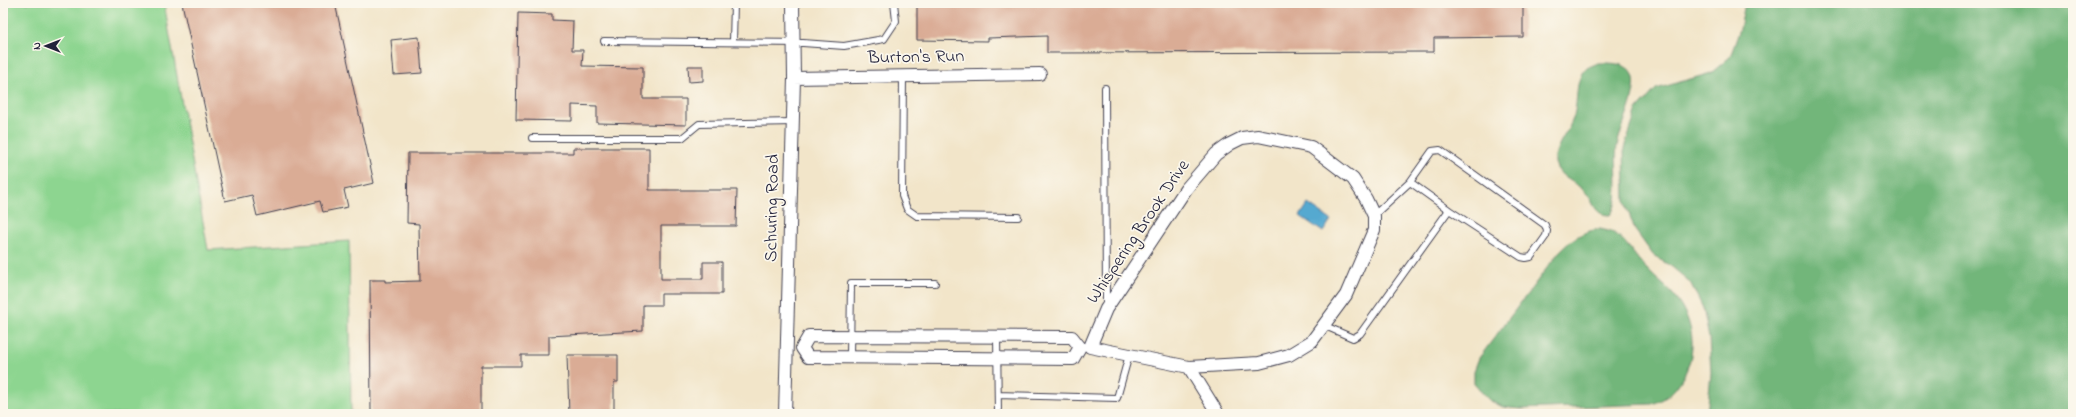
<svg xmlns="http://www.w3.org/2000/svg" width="2076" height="417" viewBox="0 0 2076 417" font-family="'Indie Flower',sans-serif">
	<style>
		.green { fill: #8dd590; stroke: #587c66 }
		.forest { fill: #72b67a; stroke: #4a6c5a }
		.water { fill: #54a9d0; stroke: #3b6686 }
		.building { fill: #daac95 }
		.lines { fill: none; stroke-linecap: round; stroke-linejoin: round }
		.service-casing { stroke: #413f50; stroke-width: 8 }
		.minor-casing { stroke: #413f50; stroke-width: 14 }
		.service { stroke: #fff; stroke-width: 6 }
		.minor { stroke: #fff; stroke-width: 12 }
		.labels { text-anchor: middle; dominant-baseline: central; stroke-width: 3.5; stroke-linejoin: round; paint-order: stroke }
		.street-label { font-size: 18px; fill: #22223b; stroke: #fbf7ec }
	</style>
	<rect width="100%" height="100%" fill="#fbf7ec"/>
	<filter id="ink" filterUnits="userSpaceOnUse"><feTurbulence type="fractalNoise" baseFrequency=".025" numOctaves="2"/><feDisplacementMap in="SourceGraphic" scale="8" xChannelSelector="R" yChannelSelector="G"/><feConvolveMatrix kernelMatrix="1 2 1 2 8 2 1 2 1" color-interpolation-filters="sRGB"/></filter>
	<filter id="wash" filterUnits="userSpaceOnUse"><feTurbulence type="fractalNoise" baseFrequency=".012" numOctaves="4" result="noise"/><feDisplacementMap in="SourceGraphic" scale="16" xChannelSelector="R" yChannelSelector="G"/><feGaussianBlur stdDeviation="0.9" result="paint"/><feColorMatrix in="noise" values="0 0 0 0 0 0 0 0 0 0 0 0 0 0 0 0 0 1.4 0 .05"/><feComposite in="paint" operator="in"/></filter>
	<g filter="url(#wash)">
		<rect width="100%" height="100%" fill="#f2e5c9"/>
		<!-- green -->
		<path class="green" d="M 3,3 L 164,3 L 208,250 L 349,241 L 351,414 L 3,414 Z"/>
		<!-- forest -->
		<path class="forest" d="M 1745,3 L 2073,3 L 2073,414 L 1707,414 L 1711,373 L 1709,338 L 1703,308 L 1690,282 L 1672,267 L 1653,255 L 1635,230 L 1625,202 L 1624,148 L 1637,110 L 1656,89 L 1711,73 L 1730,57 L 1740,29 Z
			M 1598,63 C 1610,63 1627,62 1633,75 C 1640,90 1620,129 1617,146 C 1614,165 1622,202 1610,215 C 1594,215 1595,204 1587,194 C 1578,182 1559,179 1555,163 C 1553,148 1567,134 1572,121 C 1579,105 1574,88 1582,73 C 1586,67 1592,66 1598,63 Z
			M 1600,229 C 1604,230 1610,231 1614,233 C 1626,240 1635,257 1645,267 C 1651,274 1658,280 1665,286 C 1691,310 1701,346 1683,377 C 1675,391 1667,399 1652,404 L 1520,409 L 1503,407 L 1489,400 L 1474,384 L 1474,371 L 1479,358 L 1559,252 C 1572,239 1582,231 1600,229 Z"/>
		<!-- water -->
		<path class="water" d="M 3,3 L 5,3 L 3,283 Z
			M 1308,204 L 1331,220 L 1323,232 L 1300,216 Z"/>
		<g id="blocks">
			<!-- building -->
			<path class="building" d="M 182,3 L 335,3 L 374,183 L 344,190 L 348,207 L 323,212 L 320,201 L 257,216 L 252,195 L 225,201 Z
				M 917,3 L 1523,3 L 1523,37 L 1434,38 L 1434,52 L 1047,53 L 1047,36 L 988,38 L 988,41 L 917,40 Z
				M 518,13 L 552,14 L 552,20 L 573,21 L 572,50 L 583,50 L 582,66 L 643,67 L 643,99 L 686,99 L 686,125 L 597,123 L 597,106 L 572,105 L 572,121 L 516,120 Z
				M 419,37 L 422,73 L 394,75 L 391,40 Z
				M 688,66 L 703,66 L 703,81 L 689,82 Z
				M 573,148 L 649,148 L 649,190 L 737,190 L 736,226 L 661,226 L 661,279 L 703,279 L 703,262 L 722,262 L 722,294 L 661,294 L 661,305 L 643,305 L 643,331 L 549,336 L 549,355 L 521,355 L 521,366 L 481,366 L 481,414 L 371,414 L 370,280 L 385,280 L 385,282 L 420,281 L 419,224 L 407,223 L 408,153 L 573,153 Z
				M 567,355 L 618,355 L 618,382 L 614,382 L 614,414 L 569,414 Z"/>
		</g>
	</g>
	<g filter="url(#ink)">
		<use href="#blocks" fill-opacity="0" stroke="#413f50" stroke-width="1"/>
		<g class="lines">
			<!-- service casing -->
			<g class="service-casing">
				<path id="service" d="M 604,41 L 803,43 L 844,46 L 884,39 L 896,21 L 894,3
					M 733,42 L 734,3
					M 903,76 L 902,196 L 907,209 L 917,216 L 1018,217
					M 1105,88 L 1106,305
					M 532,138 L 682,138 L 699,124 L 793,122
					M 1410,182 L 1432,151 L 1440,150 L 1545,225 L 1547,231 L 1546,236 L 1531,257 L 1526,258 L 1521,257 L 1449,210
					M 1323,325 L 1353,338 L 1360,334 L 1449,210 L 1410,182 L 1373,216
					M 997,336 L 998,414
					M 850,358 L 851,283 L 935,283
					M 998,395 L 1117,398 L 1129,355"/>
			</g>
			<!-- minor casing -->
			<g class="minor-casing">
				<path id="minor" d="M 794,78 L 1040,74
					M 1258,136 L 1311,147 L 1353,179 L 1366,199 L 1374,216 L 1374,230 L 1346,295 L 1312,341 L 1289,355 L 1259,363 L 1189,367 L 1090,347 L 1106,309 L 1186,189 L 1216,154 L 1230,144 L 1242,138 Z
					M 802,348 L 808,357 L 1073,359 L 1080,347
					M 802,348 L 809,336 L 1072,337 L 1080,347
					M 1189,367 L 1218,414
					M 785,414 L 794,78 L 793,3"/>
			</g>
			<!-- service -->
			<use href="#service" class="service"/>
			<!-- minor -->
			<use href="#minor" class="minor"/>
		</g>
	</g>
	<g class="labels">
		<!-- street labels -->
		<g class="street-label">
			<text transform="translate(916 58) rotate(-1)">Burton's Run</text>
			<text transform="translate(773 208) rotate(-89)">Schuring Road</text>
			<text transform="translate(1139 232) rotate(-56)">Whispering Brook Drive</text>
		</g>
	</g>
	<!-- margin -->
	<rect width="2076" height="417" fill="none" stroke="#fbf7ec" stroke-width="16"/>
	<!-- north arrow -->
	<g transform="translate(46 46) rotate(270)" stroke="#fbf7ec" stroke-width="3" paint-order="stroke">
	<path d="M0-3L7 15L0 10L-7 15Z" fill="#22223b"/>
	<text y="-6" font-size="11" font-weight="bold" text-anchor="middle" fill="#22223b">N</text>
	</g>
</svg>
